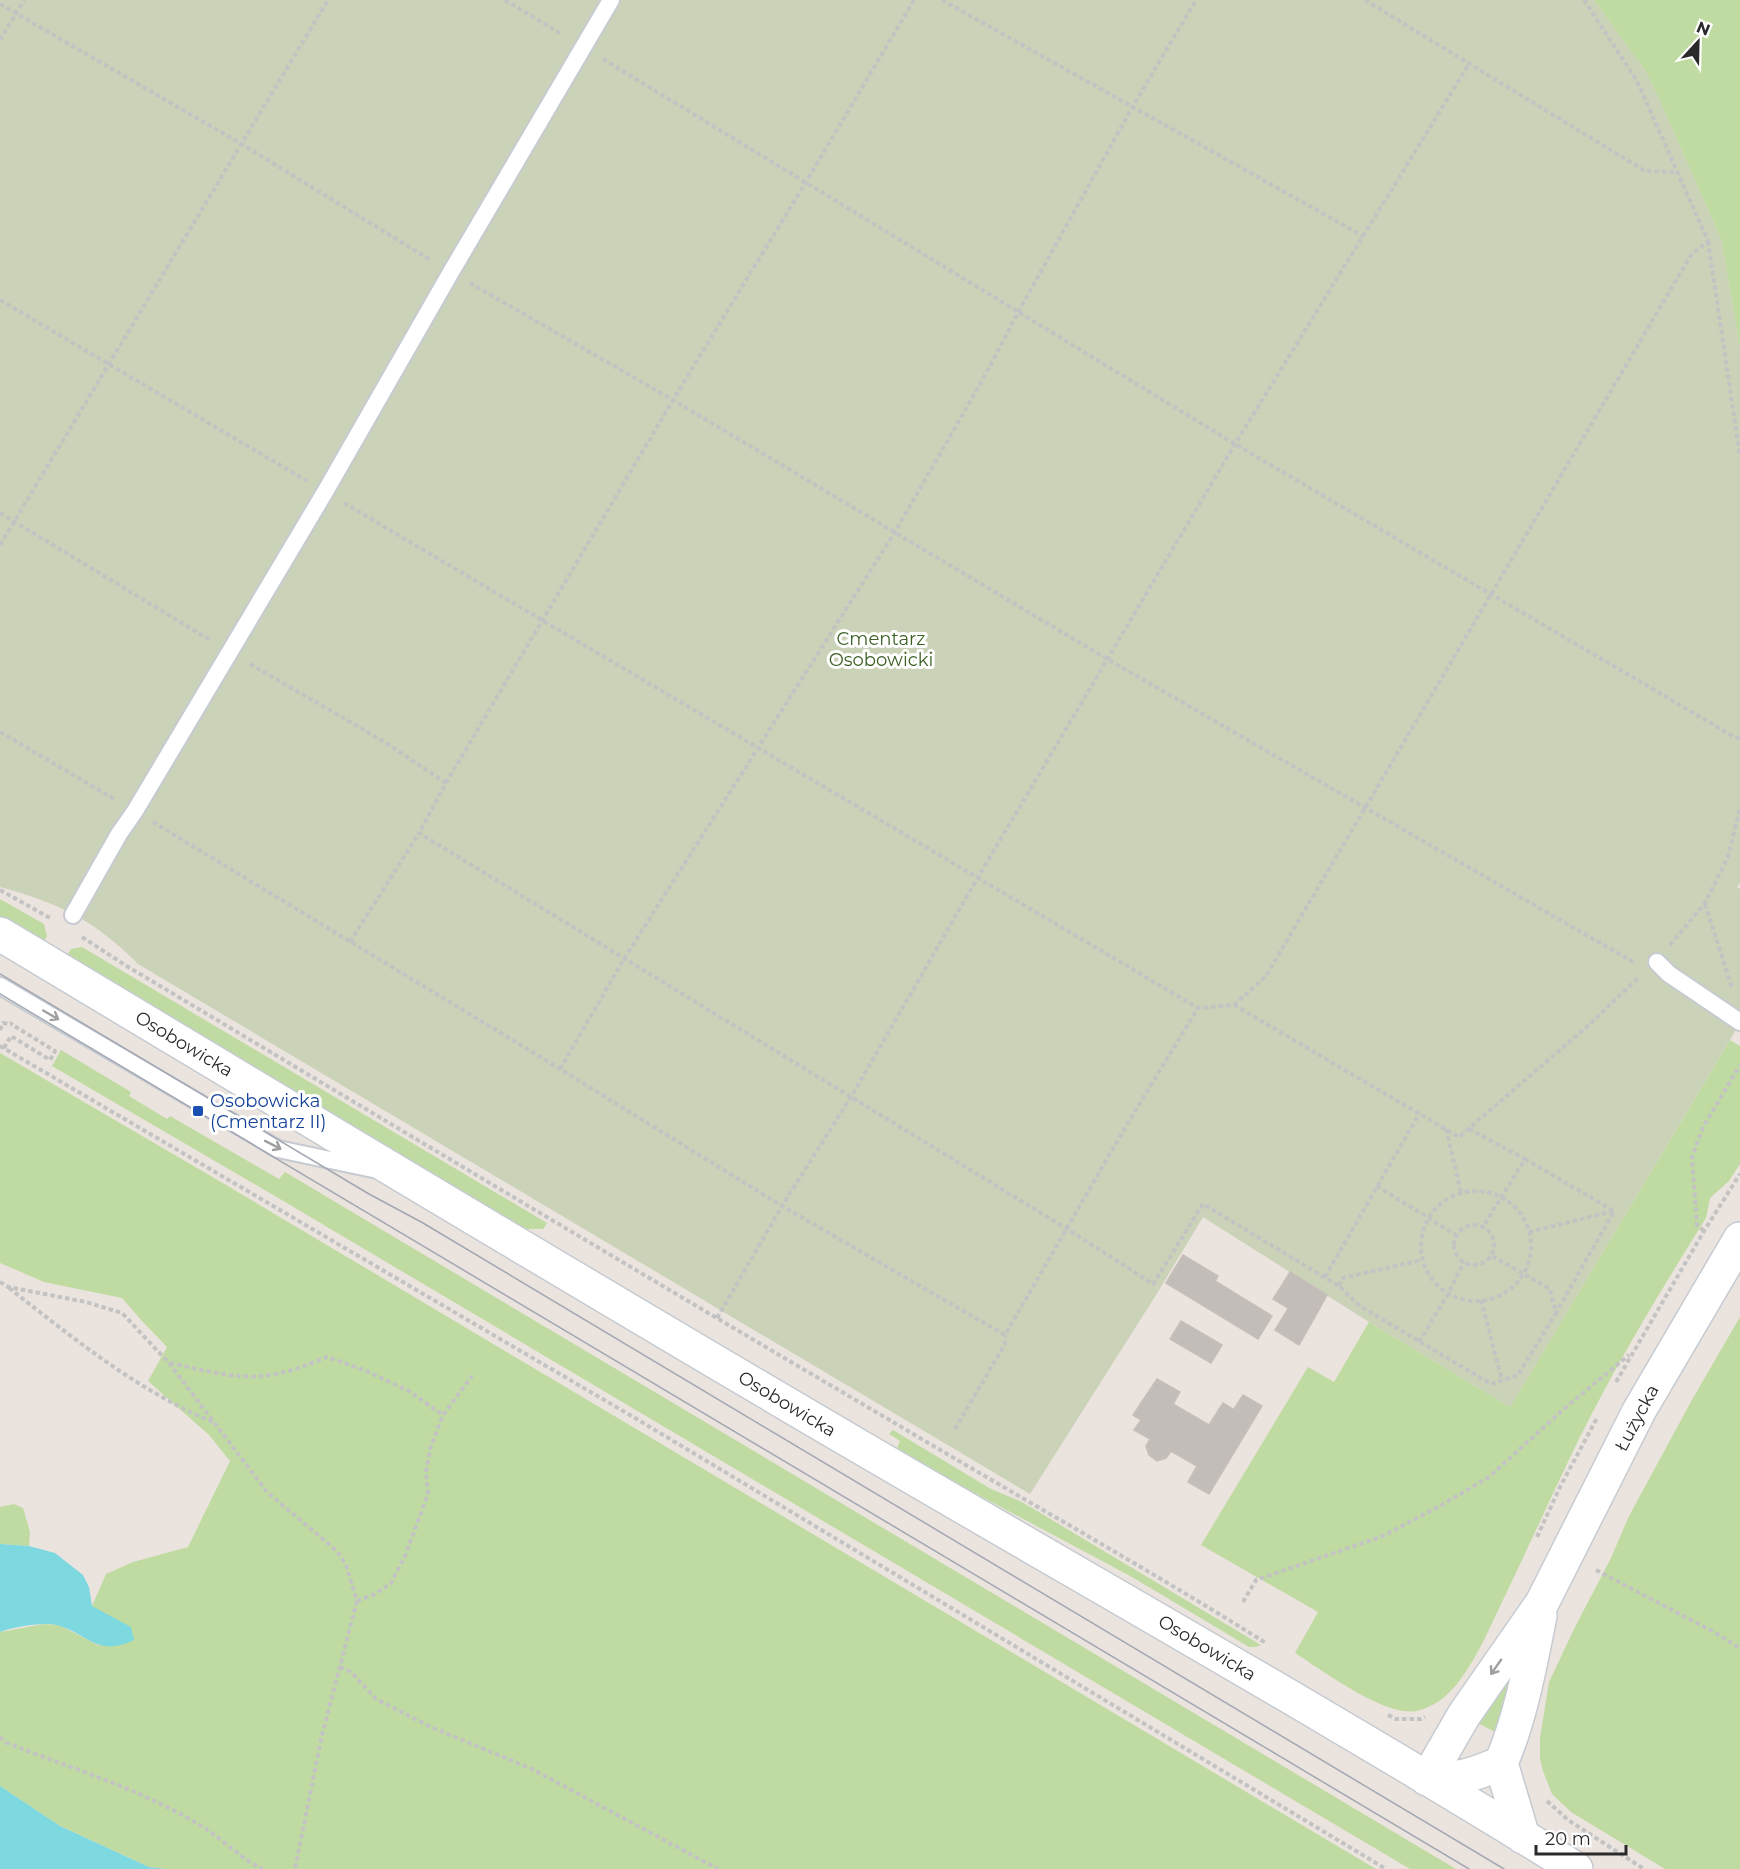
<svg xmlns="http://www.w3.org/2000/svg" width="1740" height="1869" viewBox="0 0 1740 1869" font-family="Montserrat,sans-serif">
	<style>
		.green { fill: #c0dba1 }
		.cemetery { fill: #cad2b7 }
		.water { fill: #7ed8e0 }
		.building { fill: #c3bdba; stroke: #c6beb8; stroke-width: 1.5 }
		.lines { fill: none; stroke-linecap: round; stroke-linejoin: round }
		.service-casing { stroke: #c6cbd2; stroke-width: 20 }
		.tertiary-casing { stroke: #c6cbd2; stroke-width: 36 }
		.path { stroke: #c3c3c3; stroke-width: 4; stroke-dasharray: 4.5 3; stroke-linecap: butt }
		.service { stroke: #fff; stroke-width: 16 }
		.tertiary { stroke: #fff; stroke-width: 33 }
		.tram { stroke: #a2a7b2; stroke-width: 1.5 }
		.oneway { stroke: #9f9f9f }
		.transit-dot { fill: #1a4fb4; stroke: #fff; stroke-width: 2 }
		.labels { text-anchor: middle; dominant-baseline: central; stroke-width: 6; stroke-linejoin: round; paint-order: stroke }
		.park-label { font-size: 18px; fill: #3b5f23; stroke: #fff }
		.street-label { font-size: 18px; fill: #2a2a2a; stroke: #fff }
		.transit-label { font-size: 18px; fill: #164399; stroke: #fff; text-anchor: start }
	</style>
	<rect width="100%" height="100%" fill="#ebe3de"/>
	<!-- green -->
	<path class="green" d="M 1594,0 L 1740,0 L 1740,349 L 1721,239 L 1659,99 L 1646,72 Z
		M 0,899 L 44,924 L 47,936 L 43,944 L 0,917 Z
		M 82,947 L 547,1223 L 543,1229 L 520,1229 L 66,957 L 71,949 Z
		M 1730,1040 L 1740,1046 L 1740,1164 L 1729,1181 L 1710,1198 L 1706,1218 C 1656,1298 1607,1379 1567,1464 C 1546,1508 1526,1552 1505,1596 C 1491,1624 1479,1655 1460,1680 C 1449,1695 1435,1707 1416,1711 C 1385,1717 1323,1671 1295,1653 L 1318,1612 L 1201,1545 L 1308,1367 L 1334,1382 L 1369,1322 L 1510,1407 Z
		M 61,1050 L 131,1092 L 129,1096 L 167,1119 L 170,1116 L 279,1179 L 285,1172 L 1456,1869 L 1410,1869 L 280,1199 L 52,1066 Z
		M 0,1053 L 221,1182 L 1376,1869 L 165,1869 L 149,1867 L 60,1826 L 0,1786 L 0,1632 L 44,1624 L 59,1625 L 100,1646 L 92,1606 L 106,1574 L 133,1562 L 188,1547 L 230,1461 L 209,1435 L 148,1381 L 167,1347 L 142,1321 L 122,1298 L 44,1282 L 0,1263 Z
		M 1740,1317 L 1740,1869 L 1665,1869 L 1571,1812 L 1552,1794 L 1543,1771 L 1540,1759 L 1540,1738 L 1549,1682 L 1575,1627 L 1610,1560 L 1629,1516 L 1693,1398 Z
		M 893,1430 L 991,1489 L 1022,1502 L 1261,1645 L 1256,1647 L 1249,1647 L 1132,1577 L 896,1451 L 900,1441 L 889,1434 Z
		M 14,1504 L 23,1508 L 30,1532 L 29,1546 L 0,1544 L 0,1507 Z
		M 1508,1671 L 1514,1674 L 1495,1732 L 1474,1721 Z"/>
	<!-- cemetery -->
	<path class="cemetery" d="M 0,0 L 1594,0 L 1646,72 L 1659,99 L 1721,239 L 1740,349 L 1740,883 L 1737,887 L 1740,889 L 1740,1023 L 1510,1407 L 1369,1322 L 1203,1217 L 1156,1295 L 1030,1494 L 138,964 C 95,920 58,903 0,887 Z"/>
	<!-- water -->
	<path class="water" d="M 0,1544 L 29,1546 L 55,1553 L 83,1575 L 89,1587 L 92,1606 L 131,1627 L 134,1640 C 99,1657 90,1636 60,1626 C 46,1621 14,1627 0,1632 Z
		M 0,1786 L 60,1826 L 149,1867 L 165,1869 L 0,1869 Z"/>
	<!-- building -->
	<path class="building" d="M 1183,1255 L 1218,1276 L 1215,1281 L 1272,1316 L 1258,1339 L 1166,1283 Z
		M 1290,1272 L 1327,1295 L 1320,1308 L 1282,1285 Z
		M 1282,1285 L 1297,1294 L 1288,1308 L 1273,1299 Z
		M 1297,1294 L 1320,1308 L 1299,1345 L 1275,1330 Z
		M 1181,1321 L 1222,1345 L 1211,1363 L 1170,1339 Z
		M 1157,1379 L 1180,1392 L 1173,1404 L 1209,1425 L 1223,1403 L 1253,1421 L 1209,1494 L 1188,1482 L 1197,1466 L 1171,1451 L 1166,1458 L 1157,1461 L 1149,1455 L 1146,1446 L 1150,1439 L 1134,1430 L 1141,1420 L 1133,1415 Z
		M 1243,1395 L 1262,1406 L 1253,1421 L 1234,1409 Z"/>
	<g class="lines">
		<!-- service casing -->
		<g class="service-casing">
			<path id="service" d="M 73,915 L 119,834 L 135,811 L 325,492 L 451,272 L 611,0
				M 1657,962 L 1669,974 L 1740,1022
				M 0,986 L 278,1149 L 373,1169"/>
		</g>
		<!-- tertiary casing -->
		<g class="tertiary-casing">
			<path id="tertiary" d="M 0,934 C 287,1106 573,1279 862,1448 C 1101,1588 1341,1723 1576,1869
				M 1427,1779 L 1464,1715 L 1542,1603 L 1639,1411 L 1740,1239
				M 1427,1779 C 1460,1779 1471,1776 1501,1763
				M 1523,1837 L 1501,1763 C 1521,1717 1530,1665 1540,1616"/>
		</g>
		<!-- path -->
		<path class="path" d="M 505,0 L 563,35
			M 942,0 L 1363,236
			M 1365,0 L 1645,171 L 1677,172
			M 0,4 L 240,143 L 432,261
			M 0,40 L 24,0
			M 603,59 L 1235,444 L 1731,735 L 1740,739
			M 1708,241 L 1740,456
			M 470,283 L 673,400 L 1107,659 L 1635,963
			M 0,300 L 307,481
			M 344,503 L 1198,1008
			M 0,513 L 210,640
			M 0,545 L 328,0
			M 250,664 L 383,741 L 446,783 L 419,833 L 1067,1229 L 1153,1284 L 1203,1204 L 1339,1286 L 1360,1306 L 1491,1384 L 1518,1375 L 1556,1313 L 1550,1289 L 1492,1256
			M 0,732 L 116,800
			M 446,783 L 673,400 L 806,182 L 914,0
			M 153,822 L 560,1069 L 782,1206 L 1005,1335 L 1129,1121 L 1198,1008 L 1234,1005 L 1266,976 L 1691,255 L 1708,241 L 1637,81 L 1584,0
			M 0,890 L 50,918
			M 1705,904 L 1732,988
			M 82,937 L 125,965 C 381,1118 636,1271 893,1422 C 1017,1496 1143,1566 1266,1643
			M 350,942 L 419,833
			M 1670,945 L 1705,903 L 1728,857 L 1740,808
			M 1234,1005 L 1459,1137 L 1590,1024 L 1640,976
			M 0,1030 L 3,1023 L 11,1024 L 12,1022
			M 0,1046 L 635,1418 L 1386,1869
			M 4,1048 L 11,1036 L 50,1060 L 55,1051 L 11,1024
			M 560,1069 L 624,959 L 895,532 L 983,379 L 1019,311 L 1133,106 L 1196,0
			M 1446,1129 L 1461,1192
			M 1469,1129 L 1525,1159 L 1483,1227
			M 1525,1159 L 1614,1211 L 1556,1313
			M 1377,1186 L 1456,1235
			M1421 1246a55 55 0 1 1 110 0a55 55 0 1 1-110 0Z
			M1454 1245a20 20 0 1 1 40 0a20 20 0 1 1-40 0Z
			M 1704,1231 L 1697,1225 L 1692,1157 L 1703,1127 L 1740,1065
			M 1529,1232 L 1614,1211
			M 1325,1277 L 1419,1114
			M 0,1282 L 8,1287 L 86,1302 L 122,1313 L 169,1363 L 267,1492 L 337,1551 L 346,1565 L 357,1601 L 322,1735 L 295,1869
			M 1339,1286 L 1343,1278 L 1422,1260
			M 9,1288 C 73,1338 139,1392 215,1423
			M 1481,1300 L 1502,1380
			M 717,1318 L 782,1206 L 851,1097 L 977,879 L 1235,444 L 1469,64
			M 1419,1342 L 1448,1294 L 1464,1262
			M 170,1363 C 199,1369 233,1379 263,1376 C 285,1374 307,1365 327,1357 L 364,1370 L 409,1391 L 443,1415
			M 1616,1382 L 1704,1231 L 1740,1174
			M 955,1429 L 1005,1344 L 1005,1335
			M 1537,1537 L 1560,1487 L 1597,1418
			M 1596,1570 L 1712,1631 L 1740,1648
			M 357,1601 L 375,1594 L 391,1583 L 405,1556 L 428,1494 L 426,1471 L 431,1446 L 443,1415 L 472,1376
			M 1243,1602 L 1256,1580 L 1383,1536 L 1440,1506 L 1489,1477 L 1565,1408 L 1629,1355
			M 340,1667 L 351,1672 L 376,1699 L 431,1727 L 532,1769 L 718,1869
			M 1388,1715 L 1396,1719 L 1421,1719 L 1425,1717
			M 0,1737 L 7,1743 L 20,1748 C 80,1771 143,1791 198,1824 C 221,1837 239,1858 263,1869
			M 1547,1801 L 1568,1820 L 1644,1869"/>
		<!-- service -->
		<use href="#service" class="service"/>
		<!-- tertiary -->
		<use href="#tertiary" class="tertiary"/>
		<!-- tram -->
		<path class="tram" d="M 0,974 L 369,1194 L 423,1223 L 1504,1869
			M 0,994 L 1469,1869"/>
	</g>
	<!-- one-way arrows -->
	<defs><path id="oneway-shaft" d="M-6 0H5M1.5-3L5.5 0L1.5 3" fill="none" stroke-width="1.6" stroke-linecap="round" stroke-linejoin="round" transform="scale(1.5)"/></defs>
	<g class="oneway">
		<use href="#oneway-shaft" transform="translate(51 1015) rotate(30)"/>
		<use href="#oneway-shaft" transform="translate(273 1145) rotate(27)"/>
		<use href="#oneway-shaft" transform="translate(1496 1667) rotate(125)"/>
	</g>
	<!-- markers -->
	<rect class="transit-dot" x="192" y="1105" width="12" height="12" rx="3"/>
	<g class="labels">
		<!-- park labels -->
		<g class="park-label">
			<text x="881" y="639">Cmentarz<tspan x="881" dy="21">Osobowicki</tspan></text>
		</g>
		<!-- street labels -->
		<g class="street-label">
			<text transform="translate(184 1044) rotate(31)">Osobowicka</text>
			<text transform="translate(787 1404) rotate(31)">Osobowicka</text>
			<text transform="translate(1637 1418) rotate(-62)">Łużycka</text>
			<text transform="translate(1207 1648) rotate(31)">Osobowicka</text>
		</g>
		<!-- transit labels -->
		<g class="transit-label">
			<text x="210" y="1101">Osobowicka<tspan x="210" dy="21">(Cmentarz II)</tspan></text>
		</g>
	</g>
	<!-- north arrow -->
	<g transform="translate(1698 42) rotate(22)" stroke="#ffffff" stroke-width="4.5" paint-order="stroke">
	<path d="M0-4.5L10 22L0 15L-10 22Z" fill="#2a2a2a"/>
	<text y="-9" font-size="16" font-weight="bold" text-anchor="middle" fill="#2a2a2a">N</text>
	</g>
	<!-- scale -->
	<path d="M1536 1845v9h90v-9" fill="none" stroke="#2a2a2a" stroke-width="3"/>
	<text x="1545" y="1845" font-size="18" fill="#2a2a2a" stroke="#ffffff" stroke-width="4.5" paint-order="stroke">20 m</text>
</svg>
